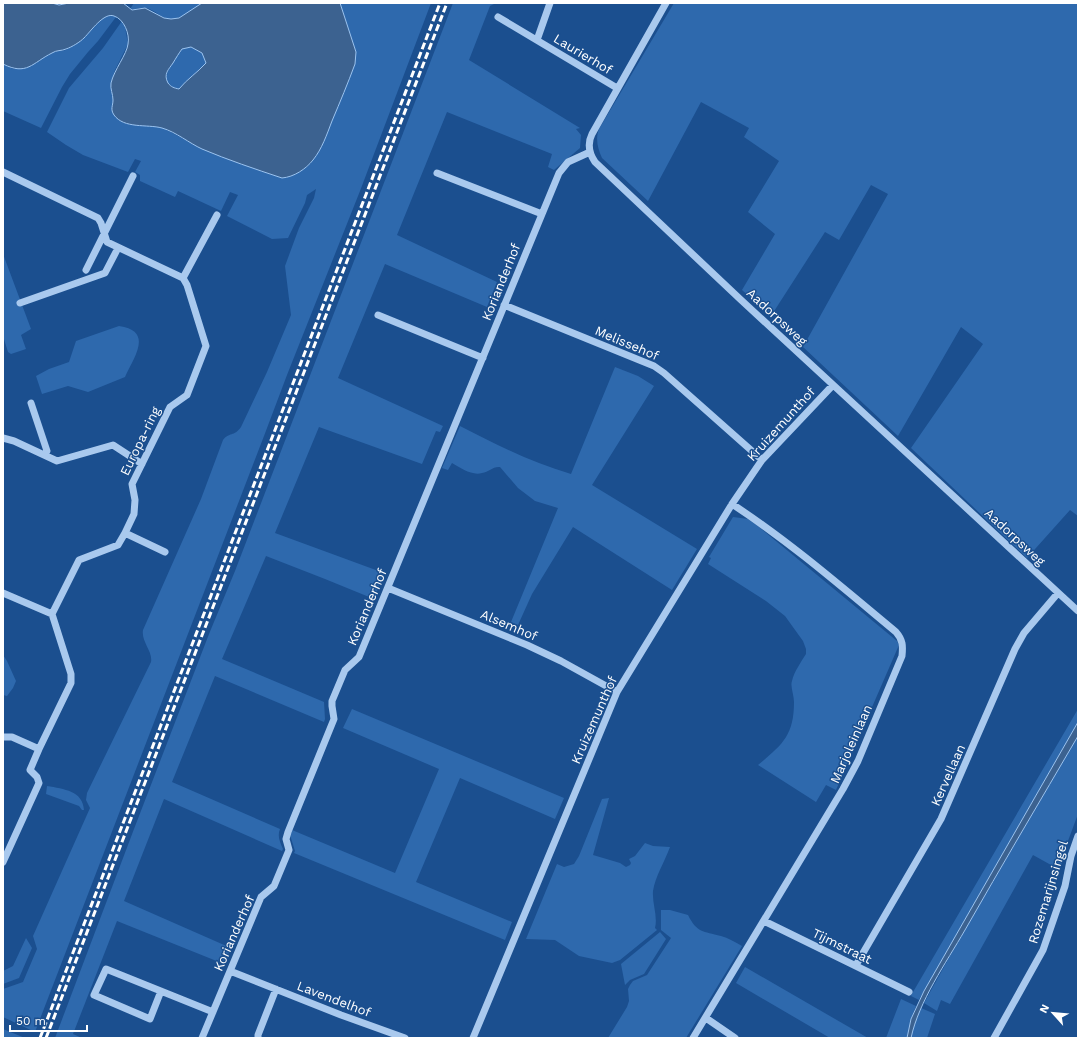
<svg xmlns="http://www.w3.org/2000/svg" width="1081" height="1041" viewBox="0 0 1081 1041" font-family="'Work Sans',sans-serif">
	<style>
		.green { fill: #2e69ad }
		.water { fill: #3c6290; stroke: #9cc4f0; fill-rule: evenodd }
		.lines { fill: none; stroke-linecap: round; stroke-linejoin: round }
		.minor { stroke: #a9c9ee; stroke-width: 7 }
		.rail { stroke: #fff; stroke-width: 3; stroke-dasharray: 7 3; stroke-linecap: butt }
		.labels { text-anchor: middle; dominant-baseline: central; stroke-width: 3; stroke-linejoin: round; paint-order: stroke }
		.street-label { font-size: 13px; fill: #fff; stroke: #1b4f8f }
	</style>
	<rect width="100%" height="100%" fill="#1b4f8f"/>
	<!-- green -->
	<path class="green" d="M 134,3 L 202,3 C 191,11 177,24 163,17 C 157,14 152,9 146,8 C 140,7 135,10 130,9 Z
		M 340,3 L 431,3 L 360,191 L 287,375 L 264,436 L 35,1032 L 3,1017 L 3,989 L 23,982 L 37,949 L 33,936 L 90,808 L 86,800 L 87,793 L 151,662 C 153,651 141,642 143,630 L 201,499 L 223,440 C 229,432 234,437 241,427 L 267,372 L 291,315 L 285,266 L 299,228 L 314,198 L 316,189 L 307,195 L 305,203 L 288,238 L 272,239 L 227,216 L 238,195 L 230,192 L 221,211 L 178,191 L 175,197 L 140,181 L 140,175 L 135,172 L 141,161 L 135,159 L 128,172 L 83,155 L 66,145 L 47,132 L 69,88 L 103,48 L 122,21 L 125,27 L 128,44 L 115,70 L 111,83 L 111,89 L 113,100 L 148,126 L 163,128 L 201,148 L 262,171 L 282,178 L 288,177 L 307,167 L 314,159 L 325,138 L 356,52 Z
		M 453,3 L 496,3 L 490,6 L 469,60 L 580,128 L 576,129 L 581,135 L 580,148 L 554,170 L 548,167 L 552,154 L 447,112 L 397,235 L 497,282 L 487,307 L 385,264 L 338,378 L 443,426 L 440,432 L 436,431 L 422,464 L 319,427 L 275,533 L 384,573 L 374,599 L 325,579 L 266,556 L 222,659 L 324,702 L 325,719 L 324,722 L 215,676 L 172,782 L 280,829 C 277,836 280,842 283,849 L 282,851 L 164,799 L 124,901 L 231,948 L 224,964 L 117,921 L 73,1034 L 82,1038 L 55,1038 L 134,829 L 209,634 L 235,571 Z
		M 674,3 L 1078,3 L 1078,516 L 1070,510 L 1027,558 L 911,448 L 983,344 L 961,327 L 898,436 L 803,347 L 888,194 L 871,185 L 839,240 L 825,232 L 771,316 L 742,290 L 775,234 L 748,212 L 779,161 L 744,137 L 749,128 L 701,102 L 648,201 L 602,158 C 598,149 595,139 599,129 Z
		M 112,15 L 116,17 L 98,41 L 88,52 L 70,74 L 62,87 L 41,128 L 3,111 L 3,64 L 13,69 L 24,68 L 29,67 L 53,52 L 66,50 L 83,39 L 103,18 Z
		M 191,47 L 202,53 L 206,63 C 197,72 187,79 179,89 C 153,86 175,59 182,48 Z
		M 3,254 L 31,329 L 21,335 L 26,349 L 11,354 L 8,352 L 3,336 Z
		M 119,326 C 154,331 134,357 125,377 L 88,392 L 68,386 L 42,394 L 36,376 L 49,369 L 69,362 L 76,341 Z
		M 615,367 L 638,376 L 654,386 L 592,485 L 697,549 L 672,590 L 573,527 L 532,594 L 518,625 L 511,622 L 558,508 L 535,501 L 518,488 L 500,467 C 493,466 489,472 482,473 C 472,476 461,468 452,463 L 448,470 L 442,468 L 460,426 C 495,444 532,463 571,474 Z
		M 733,517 L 748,519 L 759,527 L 897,641 L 899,645 L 836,790 L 826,785 L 816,802 L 758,765 C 782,745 794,736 794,702 C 794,695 790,686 792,681 C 794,672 801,662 806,654 L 806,649 L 803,641 L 785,616 L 766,601 L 708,564 L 711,558 L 709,557 Z
		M 3,655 L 7,661 L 16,681 L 13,688 L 7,696 L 3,695 Z
		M 352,709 L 564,798 L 555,819 L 460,778 L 416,882 L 512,922 L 505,940 L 294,853 L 295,851 L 290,835 L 292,830 L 395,873 L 439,769 L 343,728 Z
		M 1078,709 L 1078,722 L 919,1000 L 911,996 L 913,992 Z
		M 1078,736 L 1078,814 L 1065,849 L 1060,870 L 1033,855 L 950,1004 L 941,1000 L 937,1011 L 924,1003 L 955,947 Z
		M 47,786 C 64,789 83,791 84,810 L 82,810 L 79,806 L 46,794 Z
		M 609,798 L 593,855 L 620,863 L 626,867 L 630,865 L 631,863 L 629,859 L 635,856 L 645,843 L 653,846 L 670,847 C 665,861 655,877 653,891 C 652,904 658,916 655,928 L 657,930 L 620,960 L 612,963 L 579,956 L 555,940 L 526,939 L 557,864 L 564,867 L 574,864 L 579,856 L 602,799 Z
		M 661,910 L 670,910 L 688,915 C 697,933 703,931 721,936 C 728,938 735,942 742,946 L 686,1038 L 608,1038 L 627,1007 L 629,1001 L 628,989 L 630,985 L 633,981 L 647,975 L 671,938 L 661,930 Z
		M 660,932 L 666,939 L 644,974 L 630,980 L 625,985 L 621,964 Z
		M 26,938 L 32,948 L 19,978 L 3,984 L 3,971 L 13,966 Z
		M 745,967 L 868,1038 L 830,1038 L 736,983 Z
		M 901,999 L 916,1006 L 911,1019 L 907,1038 L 886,1038 Z
		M 921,1008 L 935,1014 L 927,1038 L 911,1038 L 916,1018 Z
		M 3,1029 L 25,1038 L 3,1038 Z"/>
	<!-- water -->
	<path class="water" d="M 3,3 L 52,3 L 59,5 L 69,3 L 123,3 L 132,10 L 145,8 L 164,18 L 171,19 L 179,18 L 202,3 L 340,3 L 356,52 L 355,64 C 348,83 340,102 332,121 C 327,134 322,149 313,160 C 306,169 294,177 282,178 C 255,169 228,160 202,149 C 189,143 176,132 162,128 C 147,124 124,129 114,115 C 110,109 113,106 113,100 C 113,94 110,89 111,83 C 114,70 127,54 128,44 C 130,34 124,19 114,16 C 104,12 91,31 84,38 C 80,42 72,47 66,49 C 62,51 56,50 52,53 C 32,63 27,76 3,64 ZM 191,47 L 202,53 L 206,63 C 197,73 187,79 179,89 C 174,88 171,87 168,83 C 163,74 169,69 173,63 C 176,58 179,53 182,49 Z
		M 1078,722 L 1078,736 C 1040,801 1002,865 965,930 C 946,963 919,1001 911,1038 L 907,1038 L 911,1019 L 924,991 Z"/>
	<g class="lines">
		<!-- minor -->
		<path class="minor" d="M 666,3 L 592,134 C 587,144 589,153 595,162 L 740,299 L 1078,611
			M 498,17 L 617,88
			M 537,40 L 550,3
			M 3,172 L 98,218 L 101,223 L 107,242 L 183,278 L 187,285 L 206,346 L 187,395 L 170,407 L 132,484 L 135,500 L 134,514 L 125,533 L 118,545 L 79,560 L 52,614 L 71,674 L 71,683 L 39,749 L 30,770 L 37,777 L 39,783 L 3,862
			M 437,173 L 542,214
			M 86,270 L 133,176
			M 183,278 L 217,215
			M 20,303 L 105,273 L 118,248
			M 504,305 L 654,366 L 664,373 L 762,460
			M 378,315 L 483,358
			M 31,403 L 47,451 L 45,455
			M 3,438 L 14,441 L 57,461 L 113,445 L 142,464
			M 125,533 L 165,552
			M 388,588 L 527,645 L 561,661 L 617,692
			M 3,593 L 52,614
			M 3,737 L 12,737 L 39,749
			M 764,921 L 909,992
			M 856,965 L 941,819 L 1015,649 L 1024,633 L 1058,593
			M 230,971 L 341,1015 L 405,1038
			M 161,991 L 150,1019 L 94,995 L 106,969 L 213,1012
			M 706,1018 L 735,1038
			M 202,1038 L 261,897 L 274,886 L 289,850 L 286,839 L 288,832 L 334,719 L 332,706 L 332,701 L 345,670 L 359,657 L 559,173 L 568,162 L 590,152
			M 258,1038 L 258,1035 L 276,989
			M 473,1038 L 617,692 L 732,504 L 762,460 L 833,385
			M 693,1038 L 843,789 L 858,761 L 902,656 C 903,646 903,640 896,632 C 843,588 790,542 732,504
			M 994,1038 L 1043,950 L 1065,886 L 1071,856 L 1078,836"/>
		<!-- rail -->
		<path class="rail" d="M 40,1038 L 440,3
			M 46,1038 L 447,3"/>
	</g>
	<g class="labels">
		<!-- street labels -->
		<g class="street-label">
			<text transform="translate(583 54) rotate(31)">Laurierhof</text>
			<text transform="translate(501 282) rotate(-68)">Korianderhof</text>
			<text transform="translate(777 317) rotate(43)">Aadorpsweg</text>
			<text transform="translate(627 343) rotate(23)">Melissehof</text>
			<text transform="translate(781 424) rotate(-48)">Kruizemunthof</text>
			<text transform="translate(140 441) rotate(-64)">Europa-ring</text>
			<text transform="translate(1015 537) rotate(43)">Aadorpsweg</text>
			<text transform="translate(367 607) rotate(-67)">Korianderhof</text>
			<text transform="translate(509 625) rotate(23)">Alsemhof</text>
			<text transform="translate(594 720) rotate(-66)">Kruizemunthof</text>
			<text transform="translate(851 744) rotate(-66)">Marjoleinlaan</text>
			<text transform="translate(948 775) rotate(-66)">Kervellaan</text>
			<text transform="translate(1048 892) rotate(-73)">Rozemarijnsingel</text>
			<text transform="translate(234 933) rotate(-66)">Korianderhof</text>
			<text transform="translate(842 946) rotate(26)">Tijmstraat</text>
			<text transform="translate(334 999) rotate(21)">Lavendelhof</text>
		</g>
	</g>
	<!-- border -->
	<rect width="1081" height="1041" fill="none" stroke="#ffffff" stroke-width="8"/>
	<!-- north arrow -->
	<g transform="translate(1053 1013) rotate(297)" stroke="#1b4f8f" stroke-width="3" paint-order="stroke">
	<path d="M0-3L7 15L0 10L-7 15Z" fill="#ffffff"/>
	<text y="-6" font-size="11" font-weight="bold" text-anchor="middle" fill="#ffffff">N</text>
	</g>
	<!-- scale -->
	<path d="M10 1025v6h77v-6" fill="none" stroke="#ffffff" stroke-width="2"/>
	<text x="16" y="1025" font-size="12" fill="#ffffff" stroke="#1b4f8f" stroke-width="3" paint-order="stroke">50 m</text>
</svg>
